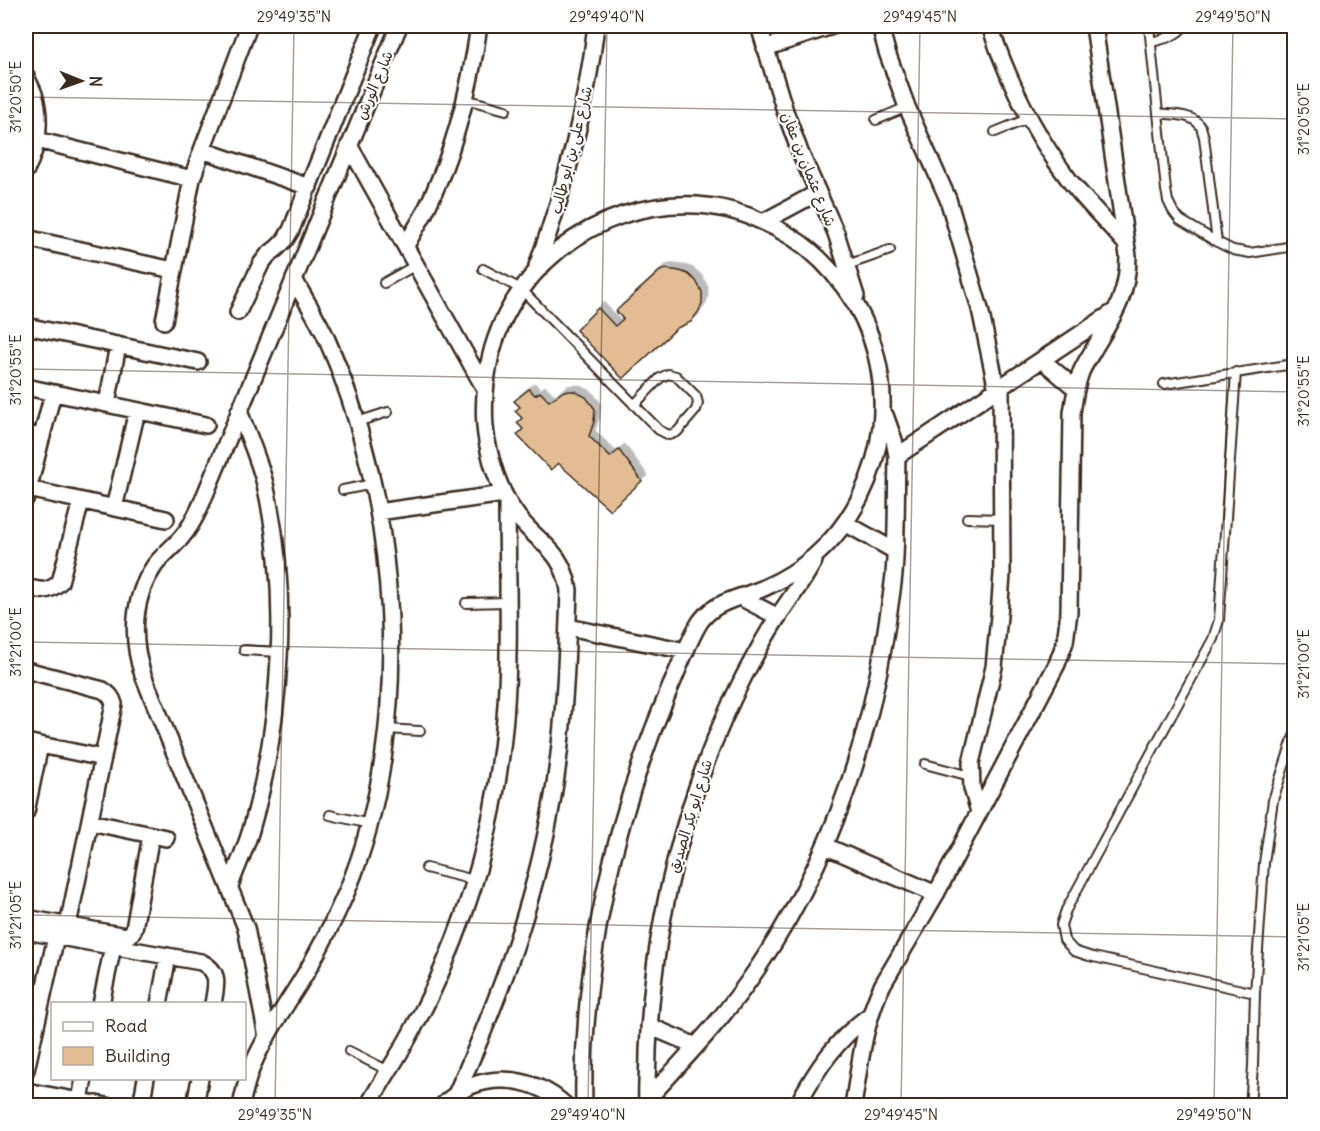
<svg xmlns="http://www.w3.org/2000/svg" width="1320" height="1131" viewBox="0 0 1320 1131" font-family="Delius,'Playpen Sans Arabic',sans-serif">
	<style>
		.building { fill: #e2bd93; stroke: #3b2a1e; stroke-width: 1.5; filter: url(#shadow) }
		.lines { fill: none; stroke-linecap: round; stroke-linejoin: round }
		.lane-casing { stroke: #3b2a1e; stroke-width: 12 }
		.street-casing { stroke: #3b2a1e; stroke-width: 20 }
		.lane { stroke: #fff; stroke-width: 8 }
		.street { stroke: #fff; stroke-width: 15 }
		.ticks { fill: none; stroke: #3b2a1e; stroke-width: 1.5; stroke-opacity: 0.45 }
		.labels { text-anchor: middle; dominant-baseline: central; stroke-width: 4.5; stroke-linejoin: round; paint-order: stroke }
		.street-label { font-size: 15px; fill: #3b2a1e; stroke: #fff }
		.neatline { fill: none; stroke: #3b2a1e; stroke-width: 2 }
		.ticks-label { font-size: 15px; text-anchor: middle; fill: #3b2a1e }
	</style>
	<defs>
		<filter id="shadow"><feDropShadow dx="5.5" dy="-5.5" stdDeviation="0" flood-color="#0004"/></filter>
	</defs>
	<rect width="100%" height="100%" fill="#fff"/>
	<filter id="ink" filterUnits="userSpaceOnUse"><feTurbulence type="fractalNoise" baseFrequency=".0167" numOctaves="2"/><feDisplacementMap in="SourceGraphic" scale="12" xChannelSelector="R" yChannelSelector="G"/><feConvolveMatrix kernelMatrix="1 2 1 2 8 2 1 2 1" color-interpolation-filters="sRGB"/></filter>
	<g filter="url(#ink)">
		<!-- building -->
		<path class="building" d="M 666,269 L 680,271 L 688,274 L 696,281 L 702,292 L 702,303 L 699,311 L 691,322 L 677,328 L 623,379 L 576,330 L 598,308 L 615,326 L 623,319 L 616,311 L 660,271 Z
			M 529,389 L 535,395 L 540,392 L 549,401 L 564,391 L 574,391 L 586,397 L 595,409 L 594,422 L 589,436 L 610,457 L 619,450 L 642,481 L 610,510 L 558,463 L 551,470 L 517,435 L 523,429 L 517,423 L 522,418 L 515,411 L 520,407 L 514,401 Z"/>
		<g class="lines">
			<!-- lane casing -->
			<g class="lane-casing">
				<path id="lane" d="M 1149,26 L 1166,190 L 1168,201 L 1173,211 L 1180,220 L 1217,242 L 1233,250 L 1250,253 L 1294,246
					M 1151,42 C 1163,39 1176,37 1184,26
					M 465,99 L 506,110
					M 1158,113 C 1171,115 1193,113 1201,127 C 1202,130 1203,134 1204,137 L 1217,242
					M 876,120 L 907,107
					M 995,132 L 1030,118
					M 847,265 L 890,250
					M 483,269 L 521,289 L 659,430 L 669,435 L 677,432 L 696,410 L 698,403 L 696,396 L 676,376 L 668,374 L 660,378 L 634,405
					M 384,283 L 416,265
					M 1236,372 L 1219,620 L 1213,639 L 1066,910 L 1061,925 L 1064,940 L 1074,951 L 1089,956 L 1255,993
					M 1164,384 L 1294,364
					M 357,422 L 388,412
					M 343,490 L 373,484
					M 967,518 L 1003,519
					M 466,603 L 508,602
					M 244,650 L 279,652
					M 386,729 L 420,731
					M 925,764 L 970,776
					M 330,815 L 370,824
					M 426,868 L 474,880
					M 349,1051 L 389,1071
					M 1250,1103 L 1263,1106
					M 1250,1106 L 1253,1066 L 1255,993 L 1264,863 L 1273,800 L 1294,736"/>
			</g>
			<!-- street casing -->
			<g class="street-casing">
				<path id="street" d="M 759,26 L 785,111 L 800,152 L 836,233 L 856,296
					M 880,26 L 887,52 L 907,107 L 948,199 L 980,309 L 997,390
					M 990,26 C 1008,81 1035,135 1070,181 C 1087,203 1108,223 1126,244
					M 765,48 L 832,26
					M 26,76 C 28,82 32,88 34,94 C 42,120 38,147 26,170
					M 37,140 L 192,179
					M 349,145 L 485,389
					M 202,150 L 309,187
					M 763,222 L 817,193
					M 26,238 L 173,270
					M 406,246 C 411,236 418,225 424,214 C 453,156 470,89 479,26
					M 537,266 C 566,186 586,110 596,26
					M 238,312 L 261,264 L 268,255 L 277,248 L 285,240 L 291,230 L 373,26
					M 164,321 L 192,179 L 202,150 L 249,26
					M 26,326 L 198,362
					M 1042,360 L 1076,389
					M 26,387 L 206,425
					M 107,404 L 118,345
					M 26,434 L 42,437
					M 897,456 L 1112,313
					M 28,489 L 166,519
					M 26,498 L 53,393
					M 114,508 L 137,411
					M 378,512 L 504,494
					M 845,523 L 895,551
					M 26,587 C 40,591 48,593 60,582 L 81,501
					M 740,597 L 778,617
					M 568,627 L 686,651
					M 26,670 L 103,690 C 109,694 112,697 114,704 L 68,925
					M 26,742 L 103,758
					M 26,812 L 40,745
					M 979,812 L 972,788 L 971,763 L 994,667 L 999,616 L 1002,574 L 1001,387
					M 90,822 L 166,838
					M 825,846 L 936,894
					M 230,886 C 237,866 247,846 252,826 C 282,721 290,591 265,484 C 259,460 248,435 239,411
					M 26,918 L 126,936 L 130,935 L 134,929 L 151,835
					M 26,931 L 201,962 C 221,972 216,985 213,1004
					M 101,1004 L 113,946
					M 159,1004 L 168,956
					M 649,1026 L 696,1046
					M 267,1037 L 246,928 L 143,675 C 131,639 132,598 155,565 C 163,555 173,547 181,538 C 189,529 195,518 200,507 L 399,26
					M 26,1070 L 56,937
					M 26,1091 L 107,1106
					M 456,1094 C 503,991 540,889 556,777 C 565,715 567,652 569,590 C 562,549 540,545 518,517 C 502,496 492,467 487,441 C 483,420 484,397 487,375 C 501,274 595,199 697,205 C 730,207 762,219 790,236 C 811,249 829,267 844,287 C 905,369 891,489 815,556 C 800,569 784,579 766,587 C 741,599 711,600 697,627 C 686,647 679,668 670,688 C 614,819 581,962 584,1106
					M 80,1101 L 84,1078
					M 646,1101 C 685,1058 725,1017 757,969 C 825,869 866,755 885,637 C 888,616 892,595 894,574 C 897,535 896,495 897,456 L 894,440 L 885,415
					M 141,1106 L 146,1078
					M 195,1106 L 200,1078
					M 241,1106 C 244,1091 248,1076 254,1062 C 267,1032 287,1004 304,976 C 320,949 334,920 347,891 C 417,724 398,498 325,335 C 316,316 304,298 294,279
					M 368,1106 C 382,1080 399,1056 412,1031 C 424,1009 435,987 444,965 C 478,887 498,803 505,718 C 511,645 507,572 507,499
					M 442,1106 C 476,1070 532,1073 566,1106
					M 647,1106 C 646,1087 648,1069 648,1051 C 653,922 685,793 743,678 C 754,657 766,635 779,615 C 791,597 804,580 814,561
					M 797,1106 C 816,1069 837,1039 870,1015
					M 853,1106 C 860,1064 864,1022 883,984 L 936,894 L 1057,664 L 1065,642 L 1069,612 L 1072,413 C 1074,399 1076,385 1081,372 C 1085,363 1090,356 1095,347 C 1114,315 1128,295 1128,256 L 1094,26"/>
			</g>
			<!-- lane -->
			<use href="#lane" class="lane"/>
			<!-- street -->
			<use href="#street" class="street"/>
		</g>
	</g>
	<!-- ticks -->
	<path class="ticks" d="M 26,97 L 1294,119M 26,369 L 1294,392M 26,642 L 1294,664M 26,915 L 1294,937M 275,1106 L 294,26M 588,1106 L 607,26M 901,1106 L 920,26M 1214,1106 L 1233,26"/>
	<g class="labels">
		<!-- street labels -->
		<g class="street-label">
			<text transform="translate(374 85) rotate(-67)">شارع الورش</text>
			<text transform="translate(571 150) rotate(-76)">شارع على بن ابو طالب</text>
			<text transform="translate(809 169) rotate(68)">شارع عثمان بن عفان</text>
			<text transform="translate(690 816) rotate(-73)">شارع ابو بكر الصديق</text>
		</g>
	</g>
	<!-- margin -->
	<rect width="1320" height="1131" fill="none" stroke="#fff" stroke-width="66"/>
	<!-- legend -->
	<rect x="51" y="1002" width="195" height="78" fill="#ffffff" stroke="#b1aaa5" stroke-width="1.5"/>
	<rect x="63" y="1022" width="30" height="9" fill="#ffffff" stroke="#b1aaa5" stroke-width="1.5"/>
	<text x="105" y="1032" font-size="18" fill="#3b2a1e">Road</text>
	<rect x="63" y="1047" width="30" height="18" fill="#e2bd93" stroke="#b1aaa5" stroke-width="1.5"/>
	<text x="105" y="1062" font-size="18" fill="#3b2a1e">Building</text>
	<!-- north arrow -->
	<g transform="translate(81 81) rotate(91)" stroke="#ffffff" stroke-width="4.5" paint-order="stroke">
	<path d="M0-4.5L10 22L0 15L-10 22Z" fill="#3b2a1e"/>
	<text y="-9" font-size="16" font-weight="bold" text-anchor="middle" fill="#3b2a1e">N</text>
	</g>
	<rect x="33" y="33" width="1254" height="1065" class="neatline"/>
	<g class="ticks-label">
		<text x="294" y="22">29°49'35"N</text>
		<text x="607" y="22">29°49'40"N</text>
		<text x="920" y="22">29°49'45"N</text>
		<text x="1233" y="22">29°49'50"N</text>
		<text transform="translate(16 97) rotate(-90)" y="5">31°20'50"E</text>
		<text transform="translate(1304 119) rotate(-90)" y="5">31°20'50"E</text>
		<text transform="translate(16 370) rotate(-90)" y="5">31°20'55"E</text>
		<text transform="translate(1304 391) rotate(-90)" y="5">31°20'55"E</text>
		<text transform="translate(16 642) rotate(-90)" y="5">31°21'00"E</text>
		<text transform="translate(1304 664) rotate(-90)" y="5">31°21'00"E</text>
		<text transform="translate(16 915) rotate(-90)" y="5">31°21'05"E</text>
		<text transform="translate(1304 937) rotate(-90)" y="5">31°21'05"E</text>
		<text x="275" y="1120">29°49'35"N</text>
		<text x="588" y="1120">29°49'40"N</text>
		<text x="901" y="1120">29°49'45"N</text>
		<text x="1214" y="1120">29°49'50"N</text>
	</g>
</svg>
